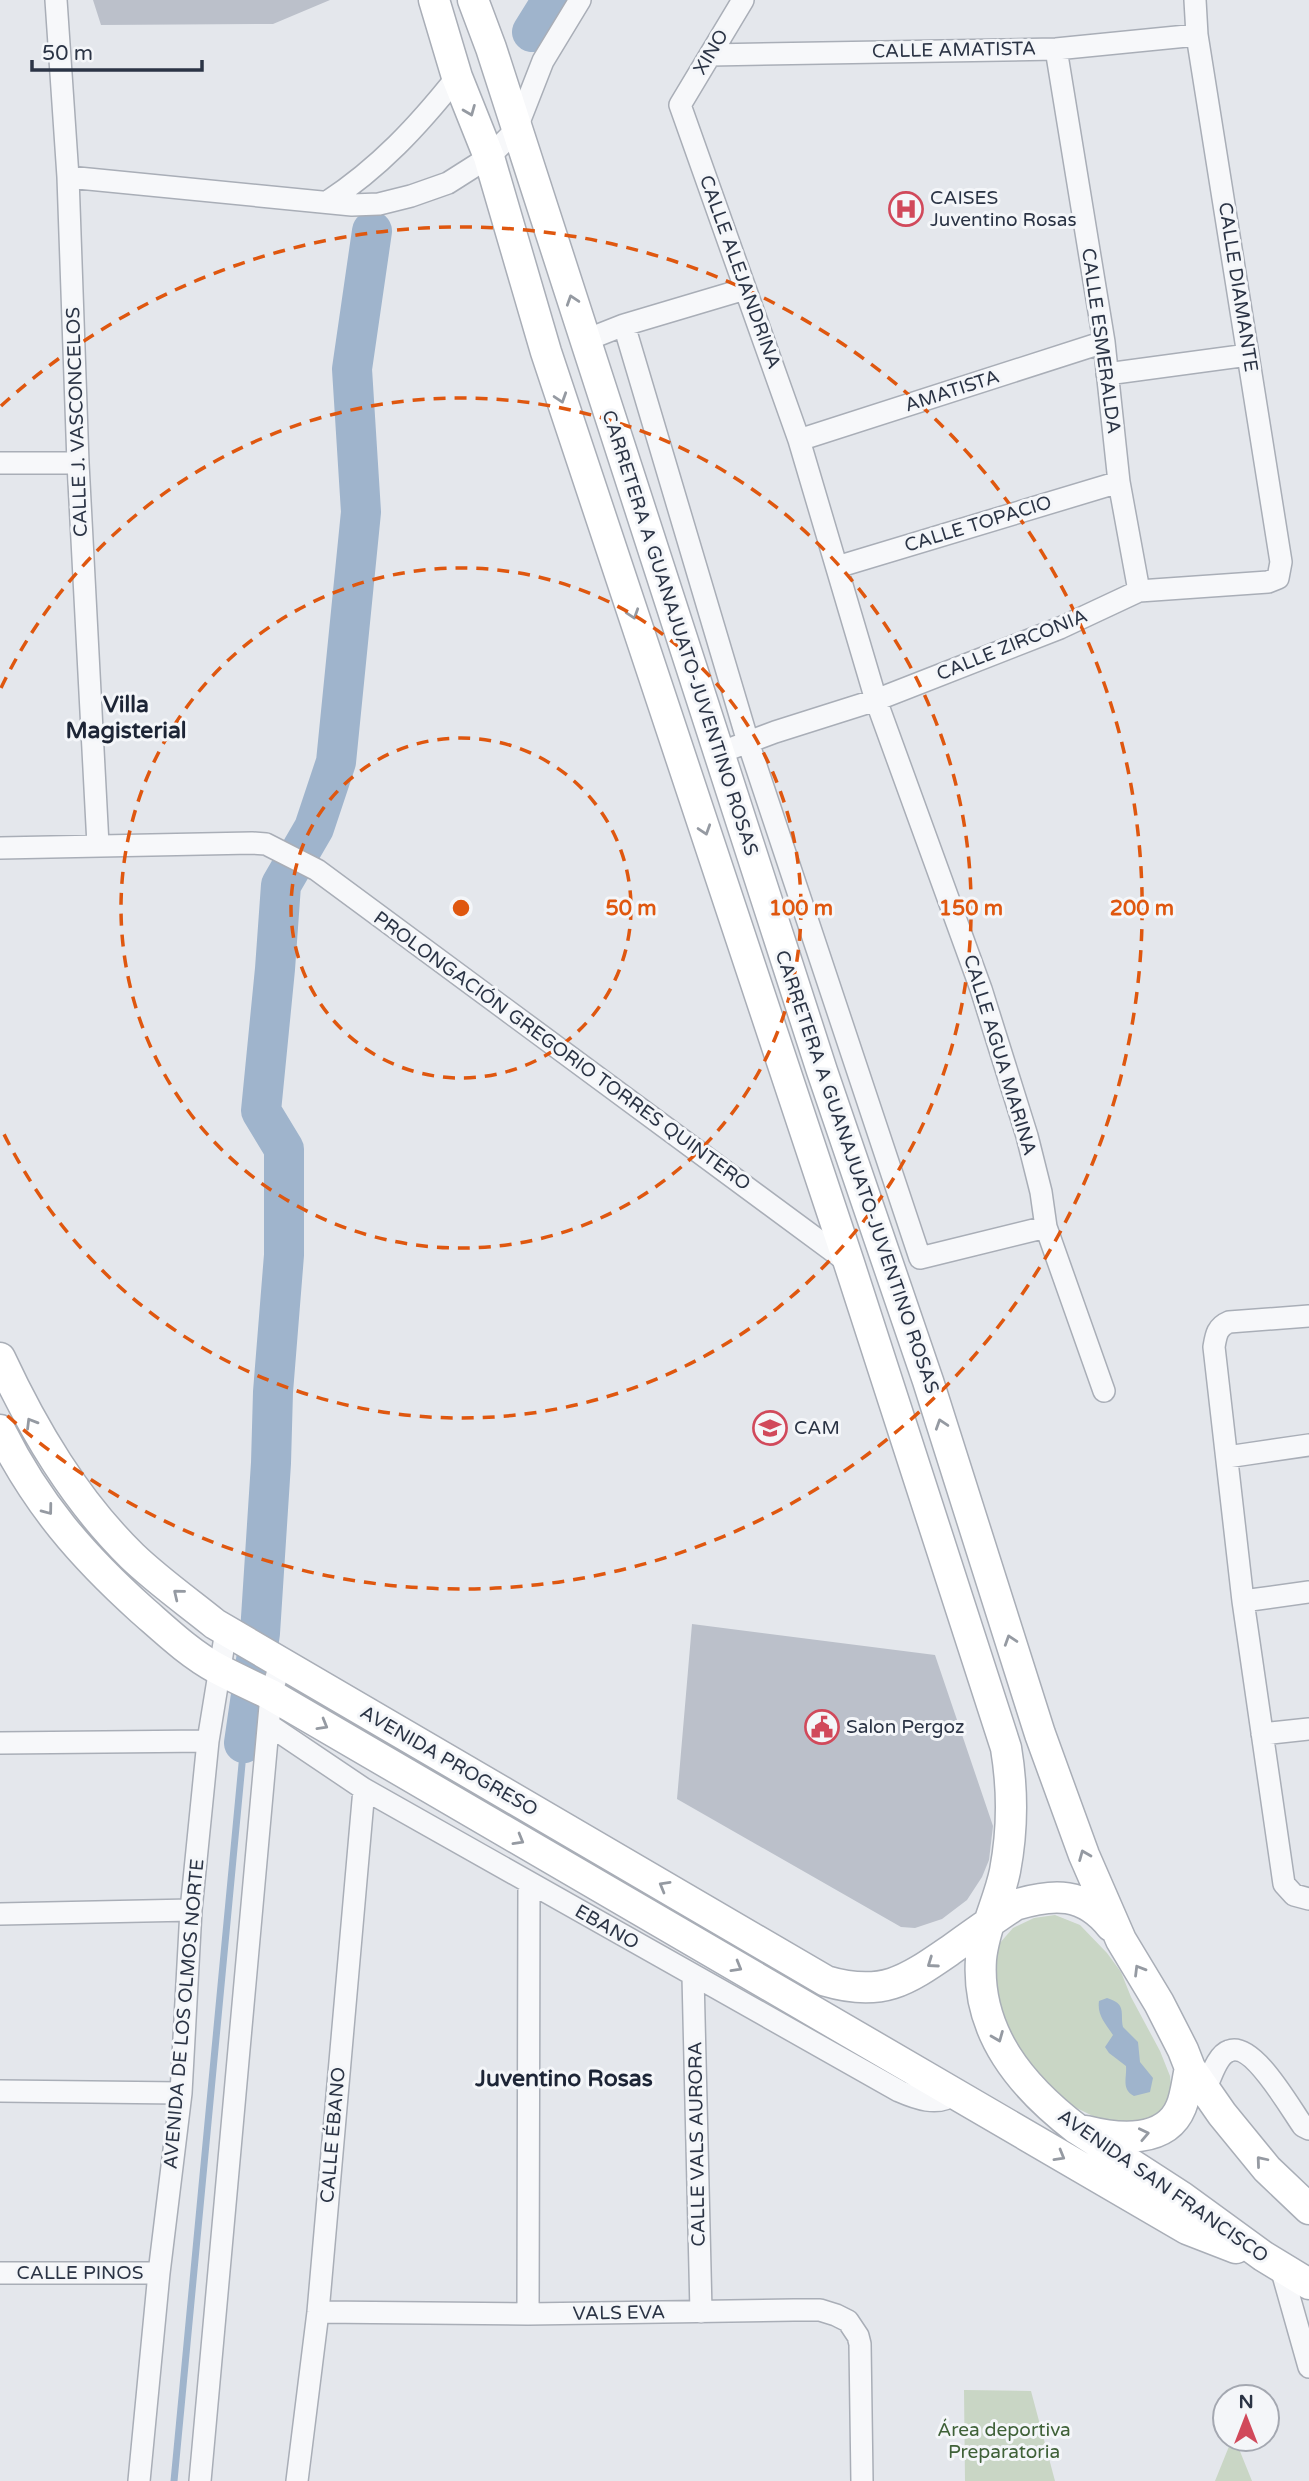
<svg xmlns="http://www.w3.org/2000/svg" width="1309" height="2481" viewBox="0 0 1309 2481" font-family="'Varela Round',sans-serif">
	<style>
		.green { fill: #c9d6c5 }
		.water { fill: #9fb4cc }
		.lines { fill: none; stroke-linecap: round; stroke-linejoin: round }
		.stream { stroke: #9fb4cc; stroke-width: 7 }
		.river { stroke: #9fb4cc; stroke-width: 40 }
		.building { fill: #bbc0ca }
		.minor-casing { stroke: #a9aeb7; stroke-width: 24 }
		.secondary-casing { stroke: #a9aeb7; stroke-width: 33 }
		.minor { stroke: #f7f8fa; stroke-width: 21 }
		.secondary { stroke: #fff; stroke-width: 30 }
		.oneway { stroke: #959aa2 }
		.ring { fill: none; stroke: #df570f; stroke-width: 3.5; stroke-dasharray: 12 9 }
		.labels { text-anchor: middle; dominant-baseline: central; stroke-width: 6; stroke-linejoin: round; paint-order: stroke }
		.street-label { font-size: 19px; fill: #2b3445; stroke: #f4f6f9 }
		.poi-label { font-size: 19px; fill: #2b3445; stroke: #f4f6f9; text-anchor: start }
		.park-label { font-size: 19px; fill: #3f6138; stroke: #f4f6f9 }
		.quarter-label { font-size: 23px; font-weight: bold; fill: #1d2536; stroke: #f4f6f9 }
		.centre { fill: #df570f; stroke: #f4f6f9; stroke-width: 3.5 }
		.ring-label { font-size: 21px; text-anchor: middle; font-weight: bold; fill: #df570f; stroke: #f4f6f9; stroke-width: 6; stroke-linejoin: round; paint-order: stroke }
	</style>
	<rect width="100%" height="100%" fill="#e4e7ec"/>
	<!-- green -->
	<path class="green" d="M 1055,1915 L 1080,1925 L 1107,1953 L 1121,1972 L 1131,1997 L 1160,2051 L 1170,2076 L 1172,2094 L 1157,2116 L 1137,2128 L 1099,2119 L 1056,2098 L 1003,2029 L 992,1966 L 999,1944 L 1013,1928 L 1034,1918 Z
		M 964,2390 L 1031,2391 L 1055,2481 L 965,2481 Z
		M 1232,2439 L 1235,2439 L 1252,2481 L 1215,2481 Z"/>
	<!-- water -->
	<path class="water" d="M 1107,1998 C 1127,2004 1120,2013 1123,2027 L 1138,2042 L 1140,2062 L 1153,2078 L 1150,2092 L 1134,2096 C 1121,2089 1127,2078 1126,2066 L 1109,2053 L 1105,2047 L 1113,2035 C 1105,2023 1097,2015 1099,2001 Z"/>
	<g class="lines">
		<!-- stream -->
		<path class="stream" d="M 174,2481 L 244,1743"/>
		<!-- river -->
		<path class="river" d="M 532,32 L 552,0
			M 244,1743 L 260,1633 L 271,1463 L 273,1392 L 284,1255 L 284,1149 L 261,1111 L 275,969 L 281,885 L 314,828 L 336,762 L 361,512 L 352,369 L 372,231"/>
	</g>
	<!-- building -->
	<path class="building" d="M 93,0 L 330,0 L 273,24 L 101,25 Z
		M 692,1624 L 935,1655 L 993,1826 L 989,1860 L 982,1877 L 967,1900 L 942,1919 L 915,1928 L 901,1927 L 677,1799 Z"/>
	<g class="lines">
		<!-- minor casing -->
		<g class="minor-casing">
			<path id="minor" d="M 56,0 L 68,177 L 78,463 L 98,845
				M 743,0 L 680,105 L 799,440 L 876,700 L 981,989 L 1027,1136 L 1041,1192 L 1046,1227 L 1104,1391
				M 1056,49 L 1104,342 L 1119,482 L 1139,591
				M 710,55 L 1056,49 L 1197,35
				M 68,177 L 352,205 L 379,204 L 411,196 L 448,183 L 489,157 L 516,130 L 543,61 L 580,0
				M 327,202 C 379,168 418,126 457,77
				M 624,325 L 748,742 L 920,1258 L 1046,1227
				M 586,340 L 624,325 L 745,289
				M 1107,374 L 1248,355
				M 799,440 L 1104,342
				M 0,463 L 78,463
				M 837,567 L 1119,482
				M 719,753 L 775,732 L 876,700 L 1060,628 L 1139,591 L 1268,582 L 1278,578 L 1281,562 L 1197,35 L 1195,0
				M 0,848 L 252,843 L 266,844 L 317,870 L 849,1263
				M 1309,1316 L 1229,1322 C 1217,1327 1216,1335 1214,1347 L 1243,1601 L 1284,1884 L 1294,1895 L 1309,1899
				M 1227,1457 L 1309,1445
				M 1243,1601 L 1309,1592
				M 269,1725 L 364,1789 L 899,2091 C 915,2098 938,2107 954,2094
				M 1262,1734 L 1309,1729
				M 0,1743 L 208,1741
				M 0,1914 L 191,1910
				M 693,1976 L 701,2312
				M 1206,2088 C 1211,2077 1217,2055 1229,2051 C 1253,2041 1290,2108 1303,2126 L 1309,2129
				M 0,2091 L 181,2093
				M 1281,2268 L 1309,2367
				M 0,2273 L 159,2273
				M 318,2312 L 528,2314 L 794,2310 L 820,2310 L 836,2315 L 848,2321 L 858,2336 L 860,2344 L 862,2481
				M 528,2314 L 529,1883
				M 139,2481 L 159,2273 L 181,2093 L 191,1910 L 208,1741 L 226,1631
				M 200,2481 L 271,1695 L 280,1664
				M 297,2481 L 318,2312 L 364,1789"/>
		</g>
		<!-- secondary casing -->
		<g class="secondary-casing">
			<path id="secondary" d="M 434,0 L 457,77 L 489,157 L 546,352 L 849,1263 L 1006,1748 C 1013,1790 1013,1829 1005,1871 C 999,1901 984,1927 981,1959 C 976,2033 1022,2087 1077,2129 L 1182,2197 L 1263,2256 L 1309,2284
				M 473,0 L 491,48 L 822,1071 L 928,1381 L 1040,1734 L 1084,1855 L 1121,1940 L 1159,2003 L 1183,2050 L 1190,2068 L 1222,2114 L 1267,2169 L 1309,2209
				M 0,1358 C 34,1431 75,1500 132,1556 C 158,1581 188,1602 215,1624 L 826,1981 C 883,1998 907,1980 952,1949 C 973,1934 994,1919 1015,1905 C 1054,1893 1084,1892 1111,1926
				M 0,1430 C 37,1504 81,1555 142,1610 C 166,1631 190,1654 218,1669 C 235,1678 253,1686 271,1695 L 1187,2229 L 1236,2248
				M 1086,2131 C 1118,2139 1166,2144 1181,2107 C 1186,2095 1187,2081 1190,2068"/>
		</g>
		<!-- minor -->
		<use href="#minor" class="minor"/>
		<!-- secondary -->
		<use href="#secondary" class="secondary"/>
	</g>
	<!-- one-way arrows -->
	<defs><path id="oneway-chevron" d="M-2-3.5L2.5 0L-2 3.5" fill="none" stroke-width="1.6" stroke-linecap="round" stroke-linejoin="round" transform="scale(1.75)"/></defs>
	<g class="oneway">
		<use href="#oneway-chevron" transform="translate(470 111) rotate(68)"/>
		<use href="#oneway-chevron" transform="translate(572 300) rotate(-108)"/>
		<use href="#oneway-chevron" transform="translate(561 398) rotate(72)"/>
		<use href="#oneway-chevron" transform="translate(633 614) rotate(72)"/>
		<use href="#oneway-chevron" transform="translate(705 830) rotate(72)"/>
		<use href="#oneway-chevron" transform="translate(31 1423) rotate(-121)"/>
		<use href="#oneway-chevron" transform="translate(941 1424) rotate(-108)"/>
		<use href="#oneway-chevron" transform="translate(48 1510) rotate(53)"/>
		<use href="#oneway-chevron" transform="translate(178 1594) rotate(-141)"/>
		<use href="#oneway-chevron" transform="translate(1010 1640) rotate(-108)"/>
		<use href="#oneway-chevron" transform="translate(323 1725) rotate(30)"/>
		<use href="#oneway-chevron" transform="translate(519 1840) rotate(30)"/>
		<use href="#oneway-chevron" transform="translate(1084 1855) rotate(-112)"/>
		<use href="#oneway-chevron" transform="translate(664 1886) rotate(-150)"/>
		<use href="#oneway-chevron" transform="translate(932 1963) rotate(145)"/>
		<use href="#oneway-chevron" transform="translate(737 1967) rotate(30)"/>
		<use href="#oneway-chevron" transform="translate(1139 1970) rotate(-121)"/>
		<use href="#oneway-chevron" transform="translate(998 2037) rotate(68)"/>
		<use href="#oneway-chevron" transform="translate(1144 2134) rotate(-12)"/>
		<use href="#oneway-chevron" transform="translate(1060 2156) rotate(30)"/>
		<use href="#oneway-chevron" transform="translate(1261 2161) rotate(-130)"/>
	</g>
	<!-- distance rings -->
	<g class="ring">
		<circle cx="461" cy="908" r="170"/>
		<circle cx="461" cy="908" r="340"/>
		<path d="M1 688A510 510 0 1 1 1 1128"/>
		<path d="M1 406A681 681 0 1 1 1 1410"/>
	</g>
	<!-- icons -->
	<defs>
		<g id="hospital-ring" transform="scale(1.75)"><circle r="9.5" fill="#f4f6f9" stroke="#d1495b" stroke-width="1.5"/><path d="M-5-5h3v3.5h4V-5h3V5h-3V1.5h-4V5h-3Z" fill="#d1495b"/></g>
		<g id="school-ring" transform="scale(1.75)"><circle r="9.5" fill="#f4f6f9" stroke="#d1495b" stroke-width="1.5"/><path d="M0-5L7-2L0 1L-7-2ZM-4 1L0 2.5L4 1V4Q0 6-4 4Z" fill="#d1495b"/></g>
		<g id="civic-ring" transform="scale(1.75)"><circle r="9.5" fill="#f4f6f9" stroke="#d1495b" stroke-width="1.5"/><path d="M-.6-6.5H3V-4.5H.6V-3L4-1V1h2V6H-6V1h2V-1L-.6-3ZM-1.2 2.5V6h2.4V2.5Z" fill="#d1495b"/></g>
	</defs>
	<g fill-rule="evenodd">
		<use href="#hospital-ring" x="906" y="209"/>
		<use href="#school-ring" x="770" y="1428"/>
		<use href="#civic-ring" x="822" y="1727"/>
	</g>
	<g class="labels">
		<!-- street labels -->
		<g class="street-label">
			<text transform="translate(954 50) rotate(-1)">CALLE AMATISTA</text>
			<text transform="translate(711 52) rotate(-59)">XINO</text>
			<text transform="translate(740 272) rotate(70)">CALLE ALEJANDRINA</text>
			<text transform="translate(1238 287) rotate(81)">CALLE DIAMANTE</text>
			<text transform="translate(1101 341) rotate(82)">CALLE ESMERALDA</text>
			<text transform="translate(952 391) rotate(-18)">AMATISTA</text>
			<text transform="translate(77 422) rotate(-92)">CALLE J. VASCONCELOS</text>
			<text transform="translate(978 524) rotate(-17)">CALLE TOPACIO</text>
			<text transform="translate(680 633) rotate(72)">CARRETERA A GUANAJUATO-JUVENTINO ROSAS</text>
			<text transform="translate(1012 645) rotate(-22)">CALLE ZIRCONIA</text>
			<text transform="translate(562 1051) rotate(36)">PROLONGACIÓN GREGORIO TORRES QUINTERO</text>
			<text transform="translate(1000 1055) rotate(73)">CALLE AGUA MARINA</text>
			<text transform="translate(857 1172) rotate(71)">CARRETERA A GUANAJUATO-JUVENTINO ROSAS</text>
			<text transform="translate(449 1761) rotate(30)">AVENIDA PROGRESO</text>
			<text transform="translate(607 1927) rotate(30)">EBANO</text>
			<text transform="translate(184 2014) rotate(-85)">AVENIDA DE LOS OLMOS NORTE</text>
			<text transform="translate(333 2135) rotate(-85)">CALLE ÉBANO</text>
			<text transform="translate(697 2144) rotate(-91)">CALLE VALS AURORA</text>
			<text transform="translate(1163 2186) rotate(35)">AVENIDA SAN FRANCISCO</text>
			<text x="80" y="2273">CALLE PINOS</text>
			<text transform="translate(619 2313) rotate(-1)">VALS EVA</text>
		</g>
		<!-- poi labels -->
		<g class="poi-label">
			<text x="930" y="198">CAISES<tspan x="930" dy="22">Juventino Rosas</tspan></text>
			<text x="794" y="1428">CAM</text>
			<text x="846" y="1727">Salon Pergoz</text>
		</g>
		<!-- park labels -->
		<g class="park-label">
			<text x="1004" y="2430">Área deportiva<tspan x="1004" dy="22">Preparatoria</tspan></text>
		</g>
		<!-- quarter labels -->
		<g class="quarter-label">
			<text x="126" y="705">Villa<tspan x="126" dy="26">Magisterial</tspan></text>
			<text x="564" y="2079">Juventino Rosas</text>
		</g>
	</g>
	<circle cx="461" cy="908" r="10" class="centre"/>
	<g class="ring-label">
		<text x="631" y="915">50 m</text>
		<text x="801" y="915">100 m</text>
		<text x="971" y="915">150 m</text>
		<text x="1142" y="915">200 m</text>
	</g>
	<!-- north arrow -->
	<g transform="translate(1246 2418)"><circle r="33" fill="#f4f6f9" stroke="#a4a8b1" stroke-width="2"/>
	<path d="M0-5L12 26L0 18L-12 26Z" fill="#d1495b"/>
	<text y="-10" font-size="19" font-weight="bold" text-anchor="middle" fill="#2b3445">N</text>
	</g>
	<!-- scale -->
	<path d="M32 60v10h170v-10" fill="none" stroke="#2b3445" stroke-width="3.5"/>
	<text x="42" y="60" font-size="21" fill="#2b3445" stroke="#f4f6f9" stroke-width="5" paint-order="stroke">50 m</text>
</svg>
